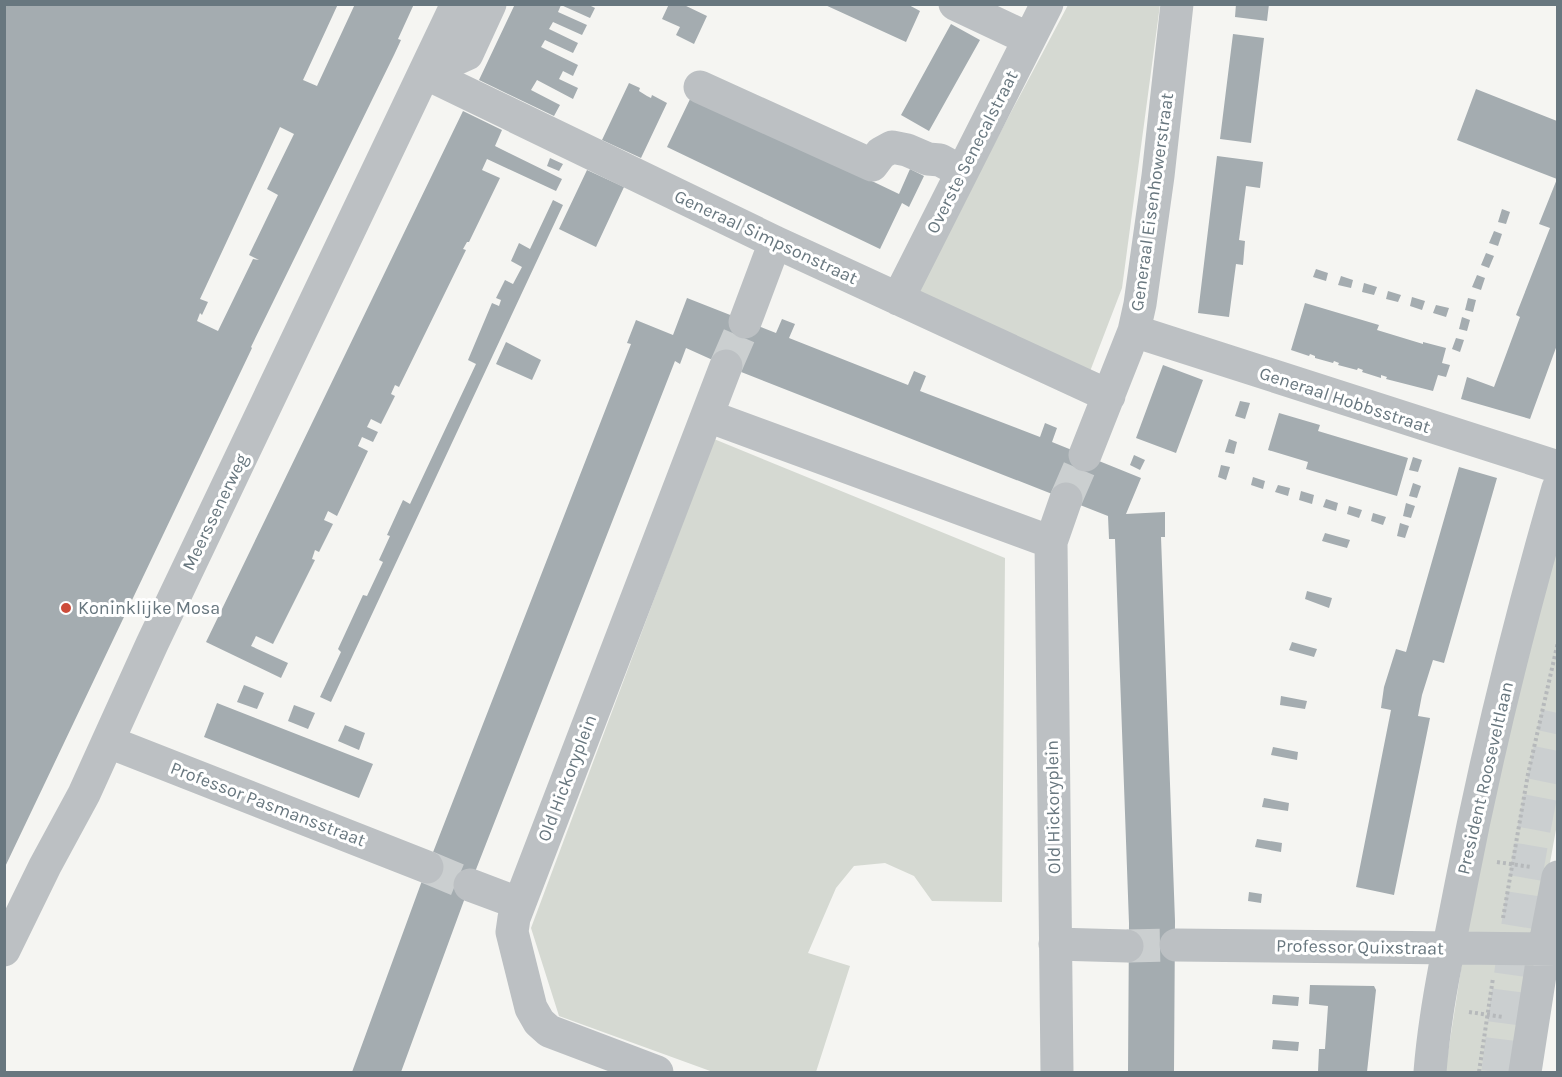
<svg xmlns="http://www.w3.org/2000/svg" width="1562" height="1077" viewBox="0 0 1562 1077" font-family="Karla,sans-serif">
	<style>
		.green { fill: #d5d9d2 }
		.building { fill: #a4acb0; fill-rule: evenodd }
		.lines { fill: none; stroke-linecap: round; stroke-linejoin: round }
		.minor-tunnel { stroke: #cbcfd0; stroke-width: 33; stroke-dasharray: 33 16; stroke-linecap: butt }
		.highway-tunnel { stroke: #cbcfd0; stroke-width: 33; stroke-dasharray: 33 16; stroke-linecap: butt }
		.path { stroke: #b6b9bb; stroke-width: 4; stroke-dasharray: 3 3; stroke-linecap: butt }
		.minor { stroke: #bcc0c3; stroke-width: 33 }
		.poi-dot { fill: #cd4c3a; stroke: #fff; stroke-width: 2 }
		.labels { text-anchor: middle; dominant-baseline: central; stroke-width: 6; stroke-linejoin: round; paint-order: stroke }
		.street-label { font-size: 18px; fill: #68777f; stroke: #fff }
		.poi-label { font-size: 18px; fill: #68777f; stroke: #fff; text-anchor: start }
	</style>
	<rect width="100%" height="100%" fill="#f5f5f2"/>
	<!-- green -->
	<path class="green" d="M 1068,5 L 1160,5 L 1122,288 L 1089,374 L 915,293 Z
		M 714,439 L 1005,558 L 1002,902 L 932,901 L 914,876 L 885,863 L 854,866 L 836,888 L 808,953 L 850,966 L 816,1072 L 713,1072 L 559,1016 L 531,928 Z
		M 1557,519 L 1557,824 L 1542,907 L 1518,1072 L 1445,1072 L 1478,861 Z"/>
	<!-- building -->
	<path class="building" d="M 4,4 L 338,4 L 303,80 L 317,86 L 355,4 L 414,4 L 398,39 L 401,40 L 394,55 L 251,347 L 252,348 L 4,869 ZM 280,127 L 294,134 L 267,189 L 278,195 L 249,255 L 259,260 L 253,259 L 218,331 L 197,321 L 200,313 L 202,315 L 208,302 L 200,299 Z
		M 515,4 L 587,4 L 595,8 L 590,18 L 561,5 L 558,12 L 587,25 L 582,35 L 553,22 L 549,29 L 578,43 L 573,53 L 545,40 L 541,47 L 578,65 L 573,76 L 563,71 L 559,79 L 578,88 L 573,99 L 537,80 L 531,90 L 560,105 L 554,116 L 479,80 Z
		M 669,4 L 682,4 L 707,16 L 694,44 L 676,35 L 680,27 L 662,19 Z
		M 823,4 L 907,4 L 920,11 L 906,42 Z
		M 1236,4 L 1269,4 L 1267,21 L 1235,17 Z
		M 951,24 L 980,40 L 929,131 L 901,115 Z
		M 1233,34 L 1264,38 L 1251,143 L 1220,139 Z
		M 629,83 L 640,88 L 639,91 L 647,96 L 651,98 L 652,95 L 667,103 L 641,158 L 602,140 Z
		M 1476,89 L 1557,121 L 1557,345 L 1530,419 L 1461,399 L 1467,377 L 1494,387 L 1520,317 L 1516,315 L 1550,228 L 1539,224 L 1557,179 L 1457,140 Z
		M 692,95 L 899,194 L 910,169 L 924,176 L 909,207 L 902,203 L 880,249 L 667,147 Z
		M 463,111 L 502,130 L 495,146 L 562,179 L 556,191 L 487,159 L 482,170 L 500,178 L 469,242 L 467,242 L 463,249 L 466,250 L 399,387 L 395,385 L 391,394 L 395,396 L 381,424 L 371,419 L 367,427 L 378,432 L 373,442 L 362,437 L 358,446 L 368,451 L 337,516 L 328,511 L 324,520 L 333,524 L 319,552 L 315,550 L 312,559 L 315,560 L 273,644 L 256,636 L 251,646 L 288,663 L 281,678 L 206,642 Z
		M 1217,156 L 1263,162 L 1260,188 L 1246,186 L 1239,240 L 1245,241 L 1243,265 L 1236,264 L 1229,317 L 1198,313 Z
		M 550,158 L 563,164 L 559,171 L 547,166 Z
		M 587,170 L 624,187 L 596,247 L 559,229 Z
		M 553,200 L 563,205 L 331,702 L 320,697 L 341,652 L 338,649 L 363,595 L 367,596 L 383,562 L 379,560 L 390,536 L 387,535 L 403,500 L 410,504 L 476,364 L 468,360 L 492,303 L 499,306 L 501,300 L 496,298 L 505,280 L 513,284 L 522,267 L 511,261 L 519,243 L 530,249 Z
		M 1502,209 L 1510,212 L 1506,224 L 1498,222 Z
		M 1494,231 L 1502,234 L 1498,246 L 1489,243 Z
		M 1486,253 L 1494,256 L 1489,268 L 1481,265 Z
		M 1316,269 L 1328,273 L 1326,281 L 1313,277 Z
		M 1477,275 L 1485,278 L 1481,290 L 1472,287 Z
		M 1341,276 L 1353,280 L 1351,288 L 1338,285 Z
		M 1364,283 L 1377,287 L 1374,295 L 1362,292 Z
		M 1388,291 L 1401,295 L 1398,302 L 1386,299 Z
		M 1412,297 L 1425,301 L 1422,310 L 1410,306 Z
		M 687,298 L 776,333 L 782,319 L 795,324 L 789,338 L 908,385 L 914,371 L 926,376 L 920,391 L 1040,437 L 1045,423 L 1057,428 L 1052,442 L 1141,478 L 1126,514 L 1165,512 L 1165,537 L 1161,537 L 1175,921 L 1174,1072 L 1128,1072 L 1129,923 L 1115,539 L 1109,539 L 1108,516 L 726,366 L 686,348 L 680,364 L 675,361 L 466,895 L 401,1072 L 352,1072 L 423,878 L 631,344 L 627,343 L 636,320 L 673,335 Z
		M 1468,298 L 1476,300 L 1473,312 L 1465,310 Z
		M 1305,303 L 1379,325 L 1377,330 L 1423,344 L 1423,342 L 1446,348 L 1442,363 L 1450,365 L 1446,377 L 1438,375 L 1433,391 L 1386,379 L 1387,377 L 1381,375 L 1381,378 L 1362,372 L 1363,370 L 1358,368 L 1357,370 L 1338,365 L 1339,363 L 1334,361 L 1333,363 L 1315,358 L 1315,356 L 1310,354 L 1309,356 L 1291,350 Z
		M 1436,305 L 1449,308 L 1446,317 L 1433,313 Z
		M 1462,317 L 1470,320 L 1467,331 L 1459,329 Z
		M 1456,338 L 1464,340 L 1460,352 L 1452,349 Z
		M 506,342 L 541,360 L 532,380 L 496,364 Z
		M 1163,365 L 1203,380 L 1176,453 L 1136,438 Z
		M 1240,401 L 1250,403 L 1245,419 L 1235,416 Z
		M 1279,413 L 1320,425 L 1318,431 L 1408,458 L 1397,496 L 1306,469 L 1308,462 L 1268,450 Z
		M 1229,439 L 1237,442 L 1234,454 L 1225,452 Z
		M 1134,455 L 1145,460 L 1140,470 L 1130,465 Z
		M 1413,457 L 1422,460 L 1418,472 L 1409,470 Z
		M 1221,465 L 1230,467 L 1226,480 L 1218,477 Z
		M 1459,467 L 1497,478 L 1444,663 L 1433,660 L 1422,695 L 1418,716 L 1430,718 L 1394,895 L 1356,887 L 1391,710 L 1381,708 L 1384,687 L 1396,649 L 1406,652 Z
		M 1253,477 L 1265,481 L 1263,489 L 1251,485 Z
		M 1413,483 L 1421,486 L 1417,498 L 1409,496 Z
		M 1278,485 L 1290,488 L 1288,496 L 1275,492 Z
		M 1301,491 L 1314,495 L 1312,504 L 1299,500 Z
		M 1326,499 L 1338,503 L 1336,511 L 1323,507 Z
		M 1406,503 L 1415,506 L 1411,518 L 1403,516 Z
		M 1349,506 L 1362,510 L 1359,518 L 1347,514 Z
		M 1373,513 L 1386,517 L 1383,525 L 1371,521 Z
		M 1400,523 L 1409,526 L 1405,538 L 1397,536 Z
		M 1325,533 L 1350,540 L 1347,548 L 1322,541 Z
		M 1307,591 L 1332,598 L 1329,608 L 1305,599 Z
		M 1292,642 L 1317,649 L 1314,657 L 1289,650 Z
		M 244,685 L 264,693 L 257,709 L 237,702 Z
		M 1281,696 L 1307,701 L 1305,709 L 1280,705 Z
		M 217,703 L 373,764 L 359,798 L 204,737 Z
		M 294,705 L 315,713 L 308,729 L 288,721 Z
		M 345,725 L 365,733 L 359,750 L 338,741 Z
		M 1273,747 L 1298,752 L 1297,760 L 1271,755 Z
		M 1264,798 L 1289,803 L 1288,811 L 1262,807 Z
		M 1257,839 L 1282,843 L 1281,852 L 1255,847 Z
		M 1249,892 L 1262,894 L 1261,903 L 1248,901 Z
		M 1310,985 L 1374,986 L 1376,990 L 1367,1072 L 1318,1072 L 1319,1049 L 1325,1049 L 1328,1006 L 1309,1004 Z
		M 1273,995 L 1299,997 L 1298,1006 L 1272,1004 Z
		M 1273,1040 L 1299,1042 L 1298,1051 L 1272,1049 Z"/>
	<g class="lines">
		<!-- minor-tunnel -->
		<path class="minor-tunnel" d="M 726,366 L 745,322
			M 1066,499 L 1085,455
			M 427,867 L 470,885
			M 1127,946 L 1176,945"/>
		<!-- highway-tunnel -->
		<path class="highway-tunnel" d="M 1498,1072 C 1512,952 1531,832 1558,713"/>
		<!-- path -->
		<path class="path" d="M 1497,862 L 1531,867
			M 1503,918 L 1528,774 L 1558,642
			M 1469,1012 L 1503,1017
			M 1479,1072 L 1493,978"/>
		<!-- minor -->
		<path class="minor" d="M 955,4 L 1029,39
			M 425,73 L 775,242 L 1109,396
			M 425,73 L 467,54 L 490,4
			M 700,87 L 872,165 L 881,153 L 892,147 L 907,150 L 928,159 L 940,160 L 962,172
			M 898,299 L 1047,4
			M 745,322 L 775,242
			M 1134,331 L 1558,467
			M 708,416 L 1051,542
			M 1085,455 L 1134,331 L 1140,304 L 1158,176 L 1177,4
			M 109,742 L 427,867
			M 470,885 L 518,903
			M 1055,944 L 1127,946
			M 1176,945 L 1558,949
			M 4,950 L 45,866 L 84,794 L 152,644 L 457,4
			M 657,1072 L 549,1031 L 539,1022 L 531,1008 L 512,932 L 514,918 L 726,366
			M 1057,1072 L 1051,542 L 1066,499
			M 1430,1072 C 1435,1009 1449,947 1461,885 C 1487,751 1520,619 1558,488
			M 1525,1072 L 1544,949 L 1558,877"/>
	</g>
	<!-- markers -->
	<circle class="poi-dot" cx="66" cy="608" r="6"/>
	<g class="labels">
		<!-- street labels -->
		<g class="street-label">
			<text transform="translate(972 152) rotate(-63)">Overste Senecalstraat</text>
			<text transform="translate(1152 202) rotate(-82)">Generaal Eisenhowerstraat</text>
			<text transform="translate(766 237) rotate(25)">Generaal Simpsonstraat</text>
			<text transform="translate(1345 400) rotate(18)">Generaal Hobbsstraat</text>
			<text transform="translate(215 512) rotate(-64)">Meerssenerweg</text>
			<text transform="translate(567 778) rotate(-69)">Old Hickoryplein</text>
			<text transform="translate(1485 778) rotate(-77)">President Rooseveltlaan</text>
			<text transform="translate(268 804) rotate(21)">Professor Pasmansstraat</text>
			<text transform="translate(1053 807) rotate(-91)">Old Hickoryplein</text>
			<text transform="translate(1360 947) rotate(1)">Professor Quixstraat</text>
		</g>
		<!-- poi labels -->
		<g class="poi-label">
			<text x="78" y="608">Koninklijke Mosa</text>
		</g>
	</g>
	<!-- border -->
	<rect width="1562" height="1077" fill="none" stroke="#68777f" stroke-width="12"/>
</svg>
